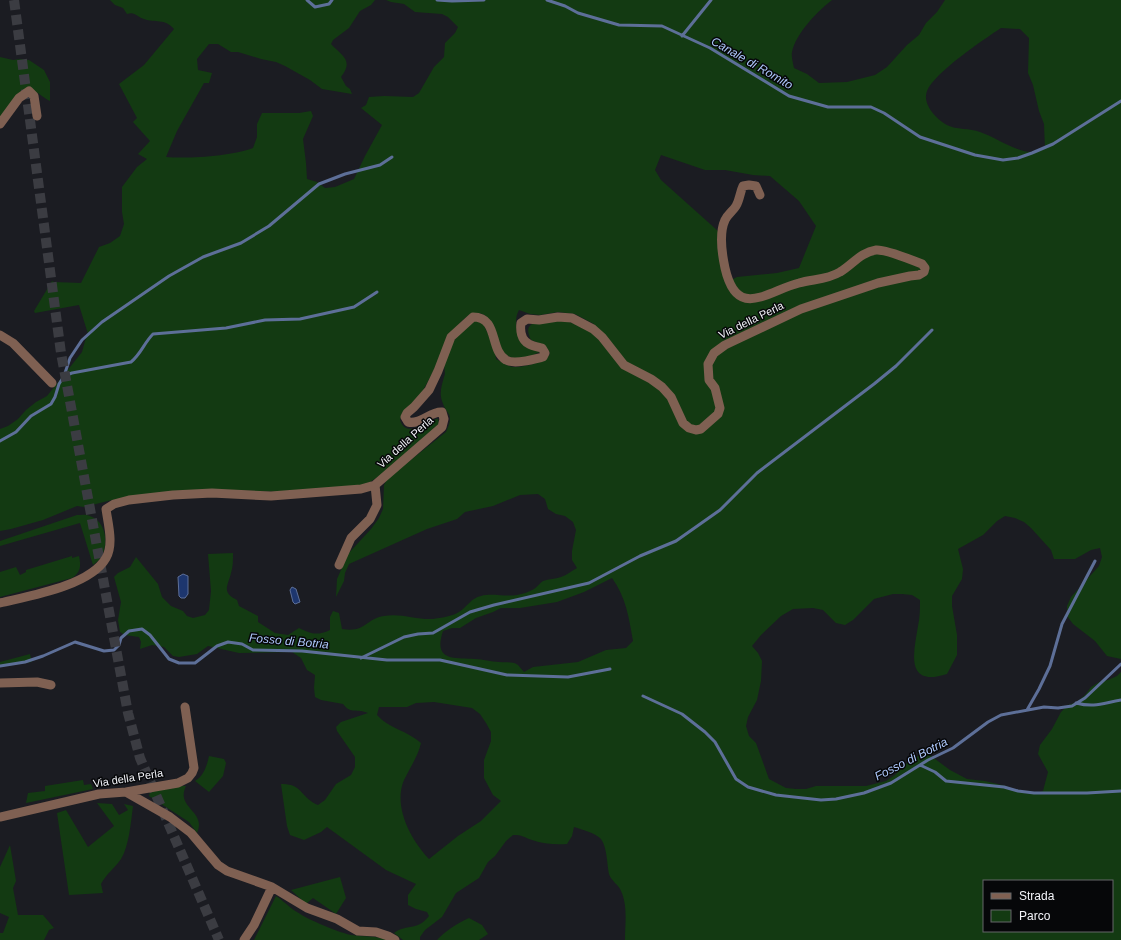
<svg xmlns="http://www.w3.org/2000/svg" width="1121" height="940" viewBox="0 0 1121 940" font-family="Helvetica,sans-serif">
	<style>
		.green { fill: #133a12; fill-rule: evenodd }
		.water { fill: #1d366e; stroke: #5d6f98 }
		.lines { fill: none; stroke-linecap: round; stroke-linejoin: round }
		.stream { stroke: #5d6f98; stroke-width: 3 }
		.major-tunnel { stroke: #3b3c42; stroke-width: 10; stroke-dasharray: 10 5; stroke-linecap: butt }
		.minor { stroke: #7f6052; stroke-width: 9 }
		.labels { text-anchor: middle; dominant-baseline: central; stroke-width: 3; stroke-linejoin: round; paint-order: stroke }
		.street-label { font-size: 11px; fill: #f3f4f9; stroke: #060709 }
		.water-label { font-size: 12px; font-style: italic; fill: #adc7fb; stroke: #060709 }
	</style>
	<rect width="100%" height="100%" fill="#1b1c22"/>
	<!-- green -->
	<path class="green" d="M 110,0 L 375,0 L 371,5 L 360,11 L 349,28 L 333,40 L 331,44 C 342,56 354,60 341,77 L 346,86 L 350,89 L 352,94 L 322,89 L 310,80 L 285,66 L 276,62 L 261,59 L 238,52 L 231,52 L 218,44 L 209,44 L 197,59 L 198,70 L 212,73 L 209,83 L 204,83 L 177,131 L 166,157 C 189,159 232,156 253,148 L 257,137 L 257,124 L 262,113 L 299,113 L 311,111 L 313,116 L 303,139 L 306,163 L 307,179 L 317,182 L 325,188 L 335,187 L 354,179 L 365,156 L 382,125 L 361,108 L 366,105 L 369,97 L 384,96 L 413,97 L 419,93 L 434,67 L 444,57 L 445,43 L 455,33 L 458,27 L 448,17 L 442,14 L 415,12 L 404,4 L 391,2 L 386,0 L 832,0 C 818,11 796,33 792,52 C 791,56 793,63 794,68 L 807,74 L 819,83 L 847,82 L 875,75 L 887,67 L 907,45 L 919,35 L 926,23 L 937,12 L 945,0 L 1121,0 L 1121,659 L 1107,656 L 1095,641 L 1073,624 L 1067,616 L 1067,606 L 1071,597 L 1099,566 L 1102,557 L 1100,548 L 1091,550 L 1075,559 L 1054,559 L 1051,550 L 1031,528 L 1024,522 L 1015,518 L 1005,516 L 997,521 L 983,535 L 958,549 L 963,569 L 962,579 L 952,596 L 952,606 L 957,635 L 957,655 L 947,674 C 904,688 914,651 918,626 C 920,617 920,609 920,600 L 912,595 L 902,594 L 893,594 L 874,599 L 853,620 L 845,625 L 836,623 L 823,610 L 813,608 L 793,609 L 781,616 L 761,635 L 752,646 L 758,653 L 762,661 L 761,681 L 757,700 L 748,717 L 746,726 L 749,736 L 756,743 L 769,779 L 786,788 L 796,789 L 806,789 L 816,786 L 866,786 L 886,781 L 895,775 L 909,761 L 918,756 L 927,753 L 950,770 L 967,779 L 985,781 L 1006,786 L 1024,793 L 1034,794 L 1043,791 L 1048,772 L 1038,754 L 1040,745 L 1052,729 L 1061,712 L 1068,705 L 1077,702 L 1085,695 L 1091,687 L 1099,682 L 1108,680 L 1117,676 L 1121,672 L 1121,940 L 625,940 C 625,924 628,906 621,891 C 619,885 611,881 609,874 C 607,864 607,845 600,838 C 593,832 583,830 574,827 L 572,836 L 567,844 C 556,845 543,844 532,840 C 523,837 523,835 513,835 L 506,841 L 495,856 L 488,862 L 479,878 L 456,893 L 442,917 L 425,930 L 420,937 L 420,940 L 403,940 L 394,933 C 408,923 416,932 429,916 L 427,912 L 416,909 L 408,905 L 408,895 L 416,884 L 386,870 L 327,827 L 321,832 L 304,840 L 290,835 L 287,826 L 281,784 C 302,783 301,798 318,805 L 325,800 L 336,784 L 351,775 L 355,767 L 355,757 L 337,731 L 336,727 L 341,722 L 368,713 C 357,708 351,715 343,704 L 321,700 L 315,697 L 314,688 L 315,675 L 307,670 L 301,658 L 292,652 L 239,653 L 208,646 L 197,654 L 179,657 L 173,656 L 164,647 L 152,645 L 140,649 L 141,642 L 139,637 L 125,635 L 120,632 L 118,620 L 121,602 L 114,577 L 118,573 L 130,567 L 136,557 L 158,584 L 162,597 L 171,606 L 183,611 L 187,616 L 193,618 L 205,615 L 209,610 L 211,591 L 208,554 L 233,553 C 233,560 233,567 231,573 C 228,586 221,592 237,600 L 239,606 L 258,616 L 258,622 L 275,633 L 288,635 L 299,628 C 311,634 317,636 330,630 L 330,617 L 333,611 L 339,613 L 342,629 C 366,633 365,619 384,616 C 401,613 417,620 433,619 C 440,618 453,616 459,612 C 467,607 471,598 481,596 C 492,593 505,597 517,595 C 523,594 529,592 534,589 C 537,587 540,583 543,581 C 549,579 555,579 561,577 C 567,575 571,571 577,568 L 572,560 L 572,551 L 576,530 L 573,522 L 565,516 L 556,514 L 548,509 L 545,499 L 538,494 L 520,495 L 493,506 L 465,512 L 457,519 L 427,529 L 349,564 L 345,573 L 344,581 L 336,597 L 337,579 L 348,554 L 371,529 L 379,518 L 383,509 L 384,485 L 388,478 L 446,432 C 455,412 447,417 442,401 C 439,392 442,385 444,377 C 446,373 444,368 444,364 C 447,345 460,333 473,320 L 482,321 L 495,349 L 496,359 C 501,361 508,367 513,367 C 522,368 546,362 550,354 C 548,345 538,343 531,340 C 528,333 526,328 532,324 L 563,320 L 589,329 L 594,324 L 575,314 L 558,312 L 540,315 L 530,314 L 519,310 C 515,317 516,324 517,332 L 540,352 C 484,379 505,313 477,313 C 469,313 465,318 459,324 L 420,396 L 402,414 L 400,420 C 406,438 424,424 436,419 L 438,419 L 439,423 L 435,430 L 385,472 L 370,482 L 356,488 L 287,492 L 228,490 L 112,500 L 84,507 L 77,506 L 43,520 L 11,529 L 0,531 L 0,429 L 8,426 L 18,419 L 26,410 L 36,402 L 47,396 L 82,352 L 85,341 L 88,334 L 79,305 L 35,313 L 34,311 L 52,281 L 54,282 L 81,283 L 99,247 L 110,243 L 120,236 L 124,224 L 122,212 L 122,187 L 137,167 L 147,159 L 138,154 L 150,141 L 133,122 L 137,118 L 119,84 L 144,65 L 174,29 C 164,18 156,23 144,19 C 137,17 135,11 127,14 L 123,8 L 115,5 ZM 1001,28 L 1020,29 L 1029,38 L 1028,73 L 1033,85 L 1039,111 L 1044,124 L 1045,149 C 1041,150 1035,152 1031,152 C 1014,151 995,137 980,132 C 970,128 956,130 947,125 C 936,119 922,104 927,91 C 935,72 983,40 1001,28 ZM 661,155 L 705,170 L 725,170 L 753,175 L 770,176 L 799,201 L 816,226 L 799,268 L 777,273 L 737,277 L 725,283 L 719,254 L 718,231 L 661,180 L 655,170 ZM 612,578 C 626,597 629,618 633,641 L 626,648 L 606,650 L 578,662 L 533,667 L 524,672 C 522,670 520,667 518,665 C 512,661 506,663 499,662 C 491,662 483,659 475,659 C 453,658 433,661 443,631 L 452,628 L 460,628 L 476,618 L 493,612 L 501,608 L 520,608 L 557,602 L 584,592 ZM 434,702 L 472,708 L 480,714 L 486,723 L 491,732 L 491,741 L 484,760 L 484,778 L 493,795 L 501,801 L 481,821 L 458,836 L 429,859 C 410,839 393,806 404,780 C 410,768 418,756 421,743 C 408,731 388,728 377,715 L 379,707 L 407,707 L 416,703 ZM 984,881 L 1112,881 L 1112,931 L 984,931 Z
		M 0,57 L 13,60 L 20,59 L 29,60 L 44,70 L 50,82 L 50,101 C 43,98 39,92 31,90 L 0,119 Z
		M 77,515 C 81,515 86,514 90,516 C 110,523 110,555 93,565 L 80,523 L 0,546 L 0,541 Z
		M 72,556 L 72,558 L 79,556 C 81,566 81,572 72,578 L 0,597 L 0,572 L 16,567 L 20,575 L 26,572 L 26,570 Z
		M 30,654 L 32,662 L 0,667 L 0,662 Z
		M 209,756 L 224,759 L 226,763 L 223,776 L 209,792 L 195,781 C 204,776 207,765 209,756 Z
		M 83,780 L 84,785 L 91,784 L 93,789 L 26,803 L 28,793 L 45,791 L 45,786 Z
		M 181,786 L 186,786 C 175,808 207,811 197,833 L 189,822 L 149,796 L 150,792 Z
		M 97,803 L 112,804 L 119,815 L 128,810 L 124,804 L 133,806 C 131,822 129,846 121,859 C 115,868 106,874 101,884 L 103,893 L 69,895 L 57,813 L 66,810 L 88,847 L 114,826 Z
		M 10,845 L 16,881 L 13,888 L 18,915 L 43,915 L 54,928 L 49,930 L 44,940 L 0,940 L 0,933 L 3,933 L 9,917 L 0,913 L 0,867 Z
		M 340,877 L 346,898 L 336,914 L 313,898 L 306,904 L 291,890 Z
		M 276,896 C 281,899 286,904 291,908 C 304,918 334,931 351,935 C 364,937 373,935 388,940 L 254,940 Z
		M 469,918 L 482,925 L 488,934 L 479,940 L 437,940 C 445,931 458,923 469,918 Z"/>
	<!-- water -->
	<path class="water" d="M 183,574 L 188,576 L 188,594 L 185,598 L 181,598 L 179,596 L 178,577 Z
		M 292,587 L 296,589 L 300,602 L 295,604 L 293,602 L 290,590 Z"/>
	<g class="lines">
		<!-- stream -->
		<path class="stream" d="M 307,0 L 315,7 L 329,4 L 332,0
			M 437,0 L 452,1 L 484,0
			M 547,0 L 565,6 L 578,13 L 619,25 L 662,26 L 710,48 L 789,96 L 828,107 L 871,107 L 884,113 L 920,137 L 975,155 L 1003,160 L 1018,158 L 1032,153 L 1053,144 L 1121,101
			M 682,36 L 711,0
			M 64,376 L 72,373 L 131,362 C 141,354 144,343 153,334 L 226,328 L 265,320 L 300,319 L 354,307 L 377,292
			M 0,441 L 16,432 L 31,416 L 51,404 L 55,397 L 59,384 L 64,376 L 70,358 L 82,340 L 102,322 L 169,276 L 203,257 L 241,243 L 269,226 L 319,184 L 345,174 L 380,165 L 392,157
			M 361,658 L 404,637 L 418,634 L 433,633 L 470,612 L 494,605 L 589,583 L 640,556 L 676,541 L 720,510 L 757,473 L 874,384 L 896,366 L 932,330
			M 0,666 L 25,662 L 43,656 L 75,642 L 104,651 L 114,650 L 119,645 L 121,638 L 129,631 L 142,629 L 150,635 L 169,659 L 179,663 L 195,663 L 217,646 L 228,642 L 242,644 L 253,650 L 302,651 L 387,660 L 440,660 L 507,675 L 568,677 L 610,669
			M 643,696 L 682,714 L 705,732 L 715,742 L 736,779 L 748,787 L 776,795 L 821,800 L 836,799 L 864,793 L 891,783 L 928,760 L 953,748 L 988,722 L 1001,715 L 1044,707 L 1058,708 L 1072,706 L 1085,698 L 1121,664
			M 1076,703 C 1095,708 1103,703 1121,700
			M 1027,710 L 1039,689 L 1050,666 L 1062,624 L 1095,561
			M 920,765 L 935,772 L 946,781 L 1004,787 L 1018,791 L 1034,793 L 1087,793 L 1121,791"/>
		<!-- major-tunnel -->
		<path class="major-tunnel" d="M 14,0 L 61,353 L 128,713 L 140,758 L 219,940"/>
		<!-- minor -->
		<path class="minor" d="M 0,124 L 19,98 L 29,91 L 34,96 L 37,116
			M 0,335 L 13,343 L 52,383
			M 339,565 L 351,538 L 370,519 L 377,505 L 375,485
			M 0,603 C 29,596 90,586 106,558 C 114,544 108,524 106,509 L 114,504 L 129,500 L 173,495 L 212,493 L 271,496 L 361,489 L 375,485 L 442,427 L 444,419 L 442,412 C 430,411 421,425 408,422 L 405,417 L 407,413 L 414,407 L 429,390 L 438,371 L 451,337 L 473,317 C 499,317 489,350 506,360 C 514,365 535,359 543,357 L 545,353 L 542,348 C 538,347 532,346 529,344 C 521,340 520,330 521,323 L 527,319 L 539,320 L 558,317 L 572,318 L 593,329 L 602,337 L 624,365 L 651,379 L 662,387 L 671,397 L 683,423 L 689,428 L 696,430 L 701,429 L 718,414 L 720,408 L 715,388 L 709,380 L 708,364 L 714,353 L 725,345 L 801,309 L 878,283 L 910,276 L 919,275 L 924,272 L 925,268 L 922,264 C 912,260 885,249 876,250 C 861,252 852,265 840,272 C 827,280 812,279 799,283 C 767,291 737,321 725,268 C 722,254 719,233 725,220 C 728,214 733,211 736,206 C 740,199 740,192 743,186 L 749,185 L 756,186 L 760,195
			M 0,683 L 37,682 L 51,685
			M 126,792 L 170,817 L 191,833 L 218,865 L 227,871 L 272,887 L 307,908 L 337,919 L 358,931 L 376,932 L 388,936 L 395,940
			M 0,817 L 99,794 L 126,792 L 178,783 L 188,778 L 192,773 L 194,768 L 185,707
			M 244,940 L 254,925 L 272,887"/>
	</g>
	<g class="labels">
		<!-- street labels -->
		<g class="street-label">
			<text transform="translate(751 320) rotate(-26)">Via della Perla</text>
			<text transform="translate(405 442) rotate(-42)">Via della Perla</text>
			<text transform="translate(128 778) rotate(-9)">Via della Perla</text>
		</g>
		<!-- water labels -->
		<g class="water-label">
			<text transform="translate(752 63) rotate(30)">Canale di Romito</text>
			<text transform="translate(289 641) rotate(5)">Fosso di Botria</text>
			<text transform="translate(911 759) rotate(-27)">Fosso di Botria</text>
		</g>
	</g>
	<!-- legend -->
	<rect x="983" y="880" width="130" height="52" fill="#060709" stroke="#656669"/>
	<rect x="991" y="893" width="20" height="6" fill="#7f6052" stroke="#656669"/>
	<text x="1019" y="900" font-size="12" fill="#f3f4f9">Strada</text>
	<rect x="991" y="910" width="20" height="12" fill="#133a12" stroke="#656669"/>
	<text x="1019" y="920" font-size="12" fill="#f3f4f9">Parco</text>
</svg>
